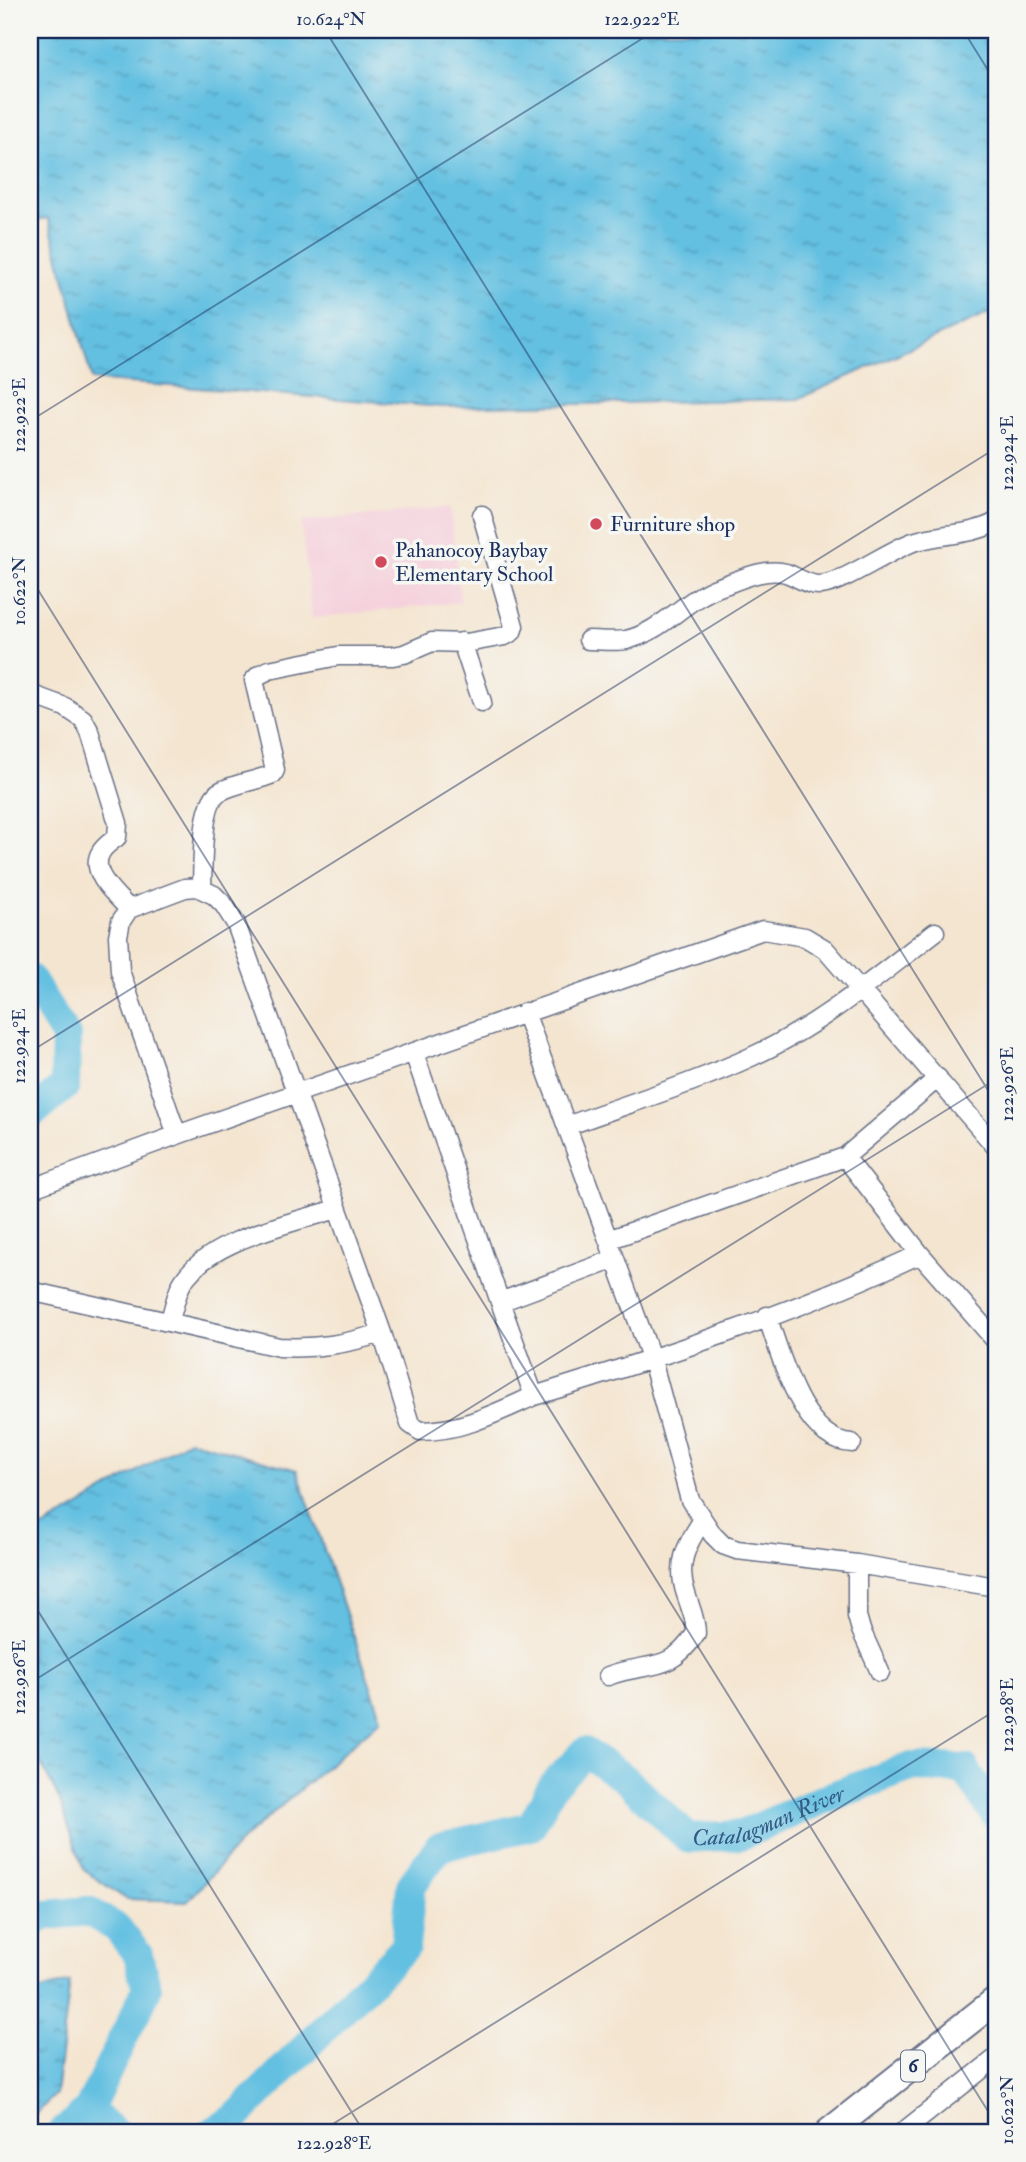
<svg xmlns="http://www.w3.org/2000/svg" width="1026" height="2162" viewBox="0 0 1026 2162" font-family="'IM FELL Double Pica',serif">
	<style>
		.built { fill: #f5cfdb }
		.water { fill: url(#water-ripples); stroke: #3f78a0; stroke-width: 2 }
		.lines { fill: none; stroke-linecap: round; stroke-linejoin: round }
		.river { stroke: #63c0e1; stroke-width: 30 }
		.street-casing { stroke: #676f86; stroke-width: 21 }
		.primary-casing { stroke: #676f86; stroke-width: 30 }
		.street { stroke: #fff; stroke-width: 18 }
		.primary { stroke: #fff; stroke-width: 26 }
		.ticks { fill: none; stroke: #1b2f5e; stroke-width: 2; stroke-opacity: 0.45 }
		.poi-dot { fill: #d1495b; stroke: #f6f6f2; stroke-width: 2.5 }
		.labels { text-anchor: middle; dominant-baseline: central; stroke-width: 7; stroke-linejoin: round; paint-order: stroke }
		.shield { fill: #f6f6f2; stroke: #5d6b8a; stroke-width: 2 }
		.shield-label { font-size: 19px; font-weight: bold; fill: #1b2f5e }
		.poi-label { font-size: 21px; fill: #1b2f5e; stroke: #f6f6f2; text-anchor: start }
		.water-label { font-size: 23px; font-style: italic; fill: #315a85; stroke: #f6f6f2 }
		.neatline { fill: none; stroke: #1b2f5e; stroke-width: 2.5 }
		.ticks-label { font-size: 18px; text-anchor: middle; fill: #1b2f5e }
	</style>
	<defs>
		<pattern id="water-ripples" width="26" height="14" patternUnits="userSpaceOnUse" patternTransform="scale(1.75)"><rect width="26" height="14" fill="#63c0e1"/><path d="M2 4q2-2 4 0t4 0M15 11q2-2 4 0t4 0" fill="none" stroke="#519cba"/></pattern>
	</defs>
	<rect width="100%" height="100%" fill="#f6f6f2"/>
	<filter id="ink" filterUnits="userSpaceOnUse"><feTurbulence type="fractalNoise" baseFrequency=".0143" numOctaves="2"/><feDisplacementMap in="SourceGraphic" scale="14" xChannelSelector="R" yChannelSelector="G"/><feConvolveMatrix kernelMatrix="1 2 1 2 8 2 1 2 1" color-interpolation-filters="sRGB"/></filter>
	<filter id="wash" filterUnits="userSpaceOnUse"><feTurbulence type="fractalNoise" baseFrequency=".00686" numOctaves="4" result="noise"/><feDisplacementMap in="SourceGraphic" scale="28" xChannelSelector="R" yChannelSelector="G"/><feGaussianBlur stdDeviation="1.57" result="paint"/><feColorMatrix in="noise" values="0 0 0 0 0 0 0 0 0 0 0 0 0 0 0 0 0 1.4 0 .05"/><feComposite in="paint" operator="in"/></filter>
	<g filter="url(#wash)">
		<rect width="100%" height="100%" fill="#f4e5d0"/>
		<!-- built -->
		<path class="built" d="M 450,507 L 461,602 L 312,618 L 301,522 Z"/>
		<!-- water -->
		<path class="water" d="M 30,30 L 996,30 L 996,310 L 798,399 L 444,407 L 92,380 L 48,218 L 30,221 Z
			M 189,1440 L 297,1470 L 382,1719 L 244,1838 L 188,1901 L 126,1899 L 84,1870 L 59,1799 L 30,1742 L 30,1536 Z
			M 70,1982 L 56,2094 L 30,2119 L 30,1993 Z"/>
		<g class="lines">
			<!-- river -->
			<g class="river">
				<path d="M 30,979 L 66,1036 L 65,1086 L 30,1115"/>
				<path d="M 30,1924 L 46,1915 L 88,1911 L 117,1928 L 138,1955 L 147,1989 L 88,2111 L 63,2132"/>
				<path d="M 88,2111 L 114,2132"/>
				<path id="s1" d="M 213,2132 L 234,2119 L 405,1947 L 411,1886 L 439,1847 L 531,1826 L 553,1785 L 585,1752 L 624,1778 L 688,1838 L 741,1835 L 824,1799 L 911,1767 L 965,1769 L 996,1816"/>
			</g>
		</g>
	</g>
	<g filter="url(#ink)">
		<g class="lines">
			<!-- street casing -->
			<g class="street-casing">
				<path id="street" d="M 588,640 C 600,640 614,642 626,640 C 662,632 685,599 719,587 C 739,580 765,567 786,573 C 798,577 808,586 821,585 C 843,583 888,551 913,542 C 941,533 971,536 996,522
					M 462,642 L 482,702
					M 30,694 L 65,707 L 83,719 L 90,732 L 118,823 L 117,837 C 112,841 104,846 101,852 C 88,872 117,896 129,909
					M 202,889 C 203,868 200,800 221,791 C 237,783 256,781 273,774 L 275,770 L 254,680 L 259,675 L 269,670 L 338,656 L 393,656 L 404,654 L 432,642 L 466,643 L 505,636 L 512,632 L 514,626 L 482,515
					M 525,1012 L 652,1360 L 690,1500 L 713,1535 L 723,1545 L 737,1550 L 857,1564 L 996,1587
					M 414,1053 L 500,1302 L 615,1259
					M 567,1126 C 629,1103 693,1084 753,1056 C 819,1026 877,977 935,932
					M 177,1135 L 120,971 L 118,936 L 121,921 L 129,909 L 185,888 L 197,887 L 214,895 L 224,905 L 236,924 L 382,1333 L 410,1424 L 420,1431 C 462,1431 496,1413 534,1396 L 500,1302
					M 845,1157 L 920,1254 L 996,1341
					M 30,1189 L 177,1135 L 763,930 L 805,937 L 825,949 L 996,1147
					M 608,1240 L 845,1157 L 938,1078
					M 30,1291 L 279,1347 C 318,1349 345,1344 382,1333
					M 767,1316 C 781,1355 802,1441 852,1443
					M 170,1321 C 173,1309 176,1296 181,1285 C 205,1240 292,1223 337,1209
					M 534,1396 C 665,1356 796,1312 920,1254
					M 857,1564 L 857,1616 L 861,1630 L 880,1672
					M 608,1676 C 648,1661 669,1675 696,1633 C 696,1619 690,1607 686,1594 C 676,1565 686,1545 702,1521
					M 903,2132 L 996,2058"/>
			</g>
			<!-- primary casing -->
			<g class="primary-casing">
				<path id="primary" d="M 829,2132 L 996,2000"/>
			</g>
			<!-- street -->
			<use href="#street" class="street"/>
			<!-- primary -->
			<use href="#primary" class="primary"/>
		</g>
	</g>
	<!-- ticks -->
	<path class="ticks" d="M 325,30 L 996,1103M 963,30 L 996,83M 30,421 L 656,30M 30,577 L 996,2124M 30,1052 L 996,448M 30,1598 L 364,2132M 30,1683 L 996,1079M 320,2132 L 996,1710"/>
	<!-- markers -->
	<g class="poi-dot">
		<circle cx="596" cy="524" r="7"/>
		<circle cx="381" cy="562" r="7"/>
	</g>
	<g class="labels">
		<!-- shield labels -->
		<rect class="shield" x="901" y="2050.5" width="24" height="31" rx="5"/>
		<g class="shield-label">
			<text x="913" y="2066">6</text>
		</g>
		<!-- poi labels -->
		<g class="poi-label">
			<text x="610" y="524">Furniture shop</text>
			<text x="395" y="550">Pahanocoy Baybay<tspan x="395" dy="24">Elementary School</tspan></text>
		</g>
		<!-- water labels -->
		<g class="water-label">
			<text stroke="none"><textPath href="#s1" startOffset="782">Catalagman River</textPath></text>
		</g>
	</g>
	<!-- margin -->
	<rect width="1026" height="2162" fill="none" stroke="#f6f6f2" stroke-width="77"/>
	<rect x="38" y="38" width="950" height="2086" class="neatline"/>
	<g class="ticks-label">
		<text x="331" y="25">10.624°N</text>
		<text x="642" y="25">122.922°E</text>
		<text transform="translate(19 415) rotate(-90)" y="6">122.922°E</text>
		<text transform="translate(1007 453) rotate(-90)" y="6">122.924°E</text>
		<text transform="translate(19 591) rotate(-90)" y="6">10.622°N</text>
		<text transform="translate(19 1046) rotate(-90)" y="6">122.924°E</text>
		<text transform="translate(1007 1084) rotate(-90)" y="6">122.926°E</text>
		<text transform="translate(19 1677) rotate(-90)" y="6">122.926°E</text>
		<text transform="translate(1007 1715) rotate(-90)" y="6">122.928°E</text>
		<text transform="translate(1007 2110) rotate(-90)" y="6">10.622°N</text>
		<text x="334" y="2149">122.928°E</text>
	</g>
</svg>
